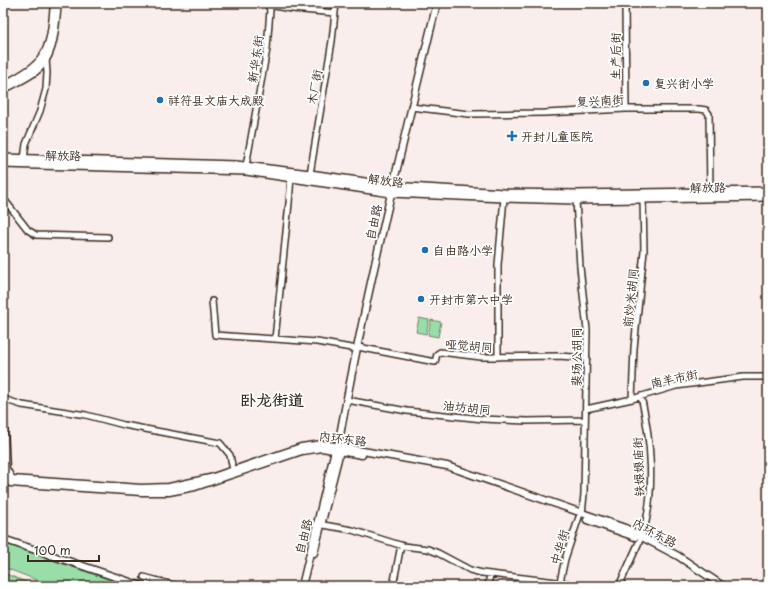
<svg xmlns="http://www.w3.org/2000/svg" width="771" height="589" viewBox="0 0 771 589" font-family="'Playpen Sans','LXGW WenKai TC',sans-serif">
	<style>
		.green { fill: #99dda9; stroke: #6a8464 }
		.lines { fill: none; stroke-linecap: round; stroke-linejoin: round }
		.minor-casing { stroke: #3b2a1e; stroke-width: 8 }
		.tertiary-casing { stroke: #3b2a1e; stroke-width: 9 }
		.secondary-casing { stroke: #3b2a1e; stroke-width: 10 }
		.minor { stroke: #fff; stroke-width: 5 }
		.tertiary { stroke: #fff; stroke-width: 6 }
		.secondary { stroke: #fff; stroke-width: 7 }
		.poi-dot { fill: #1f6fb2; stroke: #fff; stroke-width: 1.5 }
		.labels { text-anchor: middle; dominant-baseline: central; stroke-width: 3.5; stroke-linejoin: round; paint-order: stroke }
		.street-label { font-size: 12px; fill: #3b2a1e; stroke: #fff }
		.poi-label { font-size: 12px; fill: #3b2a1e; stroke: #fff; text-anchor: start }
		.district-label { font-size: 16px; font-weight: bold; fill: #3b2a1e; stroke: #fff }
	</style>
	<rect width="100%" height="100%" fill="#f9eeeb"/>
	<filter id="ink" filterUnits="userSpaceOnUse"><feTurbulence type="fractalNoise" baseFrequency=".025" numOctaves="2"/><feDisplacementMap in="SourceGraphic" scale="8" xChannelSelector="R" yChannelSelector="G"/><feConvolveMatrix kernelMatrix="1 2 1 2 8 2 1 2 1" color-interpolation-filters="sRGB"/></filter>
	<g filter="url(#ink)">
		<!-- green -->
		<path class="green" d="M 419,318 L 429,320 L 426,334 L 416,332 Z
			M 431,320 L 441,322 L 438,337 L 428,335 Z
			M 3,543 L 128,586 L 52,586 L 3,567 Z
			M 3,573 L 37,586 L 3,586 Z"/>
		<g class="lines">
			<!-- minor casing -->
			<g class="minor-casing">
				<path id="minor" d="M 625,3 L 626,109
					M 268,5 L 292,9 L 335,13
					M 411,107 L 469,114 L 545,113 L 626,109 L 699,109 L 706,110 L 709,114 L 710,192
					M 24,159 L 26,144 L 40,111 L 46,89 L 47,73 L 46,59
					M 246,166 L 267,49 L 270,10 L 267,3
					M 310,174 L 332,41 L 336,3
					M 3,198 L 28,230 L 36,235 L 108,237
					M 576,200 L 580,267 L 587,330 L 584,494 L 582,514
					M 212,301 L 215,335 L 317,342 L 357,349
					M 275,339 L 289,203 L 291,177
					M 358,347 L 435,362 L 437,354 L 440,352 L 481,357 L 559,356 L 587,358
					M 498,357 L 498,265 L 504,198
					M 641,396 C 651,439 656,494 642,536
					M 3,399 L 22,405 L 86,415 L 124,425 L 220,443 L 230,455 L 233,470
					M 632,399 L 634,348 L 644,251 L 643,199
					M 347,400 L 407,411 L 483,419 L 527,421 L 585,420
					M 586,409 L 632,399 L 676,386 L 743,377 L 768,377
					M 318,524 L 352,530 L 403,546 L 428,549 L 438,553 L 470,570 L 482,573 L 565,583 L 582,586
					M 144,577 L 177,586
					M 560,582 L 565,559 L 579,517
					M 393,586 L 401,545
					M 488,586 L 490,574
					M 619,586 L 640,540"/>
			</g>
			<!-- tertiary casing -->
			<g class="tertiary-casing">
				<path id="tertiary" d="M 3,85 C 14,79 26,73 35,65 C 52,51 52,23 54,3
					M 3,90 C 14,84 25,79 35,72 C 56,57 55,25 58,3
					M 3,408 L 6,469 L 12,479 L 141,488 L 169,487 L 210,478 L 301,447 L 322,444 L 329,445 L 447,466 L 625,528 L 678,556 L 723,586
					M 3,472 L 10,483 L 141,492 L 169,492 L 195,487 L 302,451 L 322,448 L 362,455
					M 587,520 L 635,537
					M 3,539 L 142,586
					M 314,553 L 340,451 L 339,448
					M 302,586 L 335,450 L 338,446 C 365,297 401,150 437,3"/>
			</g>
			<!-- secondary casing -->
			<g class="secondary-casing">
				<path id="secondary" d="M 3,158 L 236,165 L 310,174 L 392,186 L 504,193 L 577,194 L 768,191
					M 3,164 L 246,171 L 391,193 L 504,198 L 576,200 L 768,197"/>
			</g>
			<!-- minor -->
			<use href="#minor" class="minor"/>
			<!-- tertiary -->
			<use href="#tertiary" class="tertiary"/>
			<!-- secondary -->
			<use href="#secondary" class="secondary"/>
		</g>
	</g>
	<!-- markers -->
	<g class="poi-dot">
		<circle cx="646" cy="83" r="4"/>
		<circle cx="160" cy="100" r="4"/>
		<path d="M510 130h4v4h4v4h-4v4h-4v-4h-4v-4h4z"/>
		<circle cx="425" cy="250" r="4"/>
		<circle cx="421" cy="299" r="4"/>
	</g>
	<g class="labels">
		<!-- street labels -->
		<g class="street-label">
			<text transform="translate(615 56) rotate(-90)">生产后街</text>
			<text transform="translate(255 59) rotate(-82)">新华东街</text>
			<text transform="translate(314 87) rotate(-80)">木厂街</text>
			<text transform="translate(600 100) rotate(-3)">复兴南街</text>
			<text transform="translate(63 155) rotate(1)">解放路</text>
			<text transform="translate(386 180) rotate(7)">解放路</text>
			<text transform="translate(708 187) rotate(-1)">解放路</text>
			<text transform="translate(373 222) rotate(-78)">自由路</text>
			<text transform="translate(630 298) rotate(-84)">前炒米胡同</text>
			<text transform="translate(469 345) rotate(5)">哑觉胡同</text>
			<text transform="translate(576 357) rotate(-90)">裴场公胡同</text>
			<text transform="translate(674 378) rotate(-12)">南羊市街</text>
			<text transform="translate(467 407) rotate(6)">油坊胡同</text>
			<text transform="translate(343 438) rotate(7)">内环东路</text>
			<text transform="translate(638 467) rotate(-92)">铁娘娘庙街</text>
			<text transform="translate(655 532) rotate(28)">内环东路</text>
			<text transform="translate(303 536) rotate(-76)">自由路</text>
			<text transform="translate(559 547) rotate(-74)">中华街</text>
		</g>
		<!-- poi labels -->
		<g class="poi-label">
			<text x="654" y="83">复兴街小学</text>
			<text x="168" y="100">祥符县文庙大成殿</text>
			<text x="521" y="136">开封儿童医院</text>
			<text x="433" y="250">自由路小学</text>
			<text x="429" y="299">开封市第六中学</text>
		</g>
		<!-- district labels -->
		<g class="district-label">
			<text x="272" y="399">卧龙街道</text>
		</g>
	</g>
	<!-- margin -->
	<rect width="771" height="589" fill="none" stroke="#fff" stroke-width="16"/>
	<rect x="8" y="8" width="755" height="573" fill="none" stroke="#3b2a1e" stroke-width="1.5" filter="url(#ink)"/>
	<!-- scale -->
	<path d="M28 555v6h71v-6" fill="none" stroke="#3b2a1e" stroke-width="2"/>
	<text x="34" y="555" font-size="12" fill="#3b2a1e" stroke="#ffffff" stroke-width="3" paint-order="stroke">100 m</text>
</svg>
